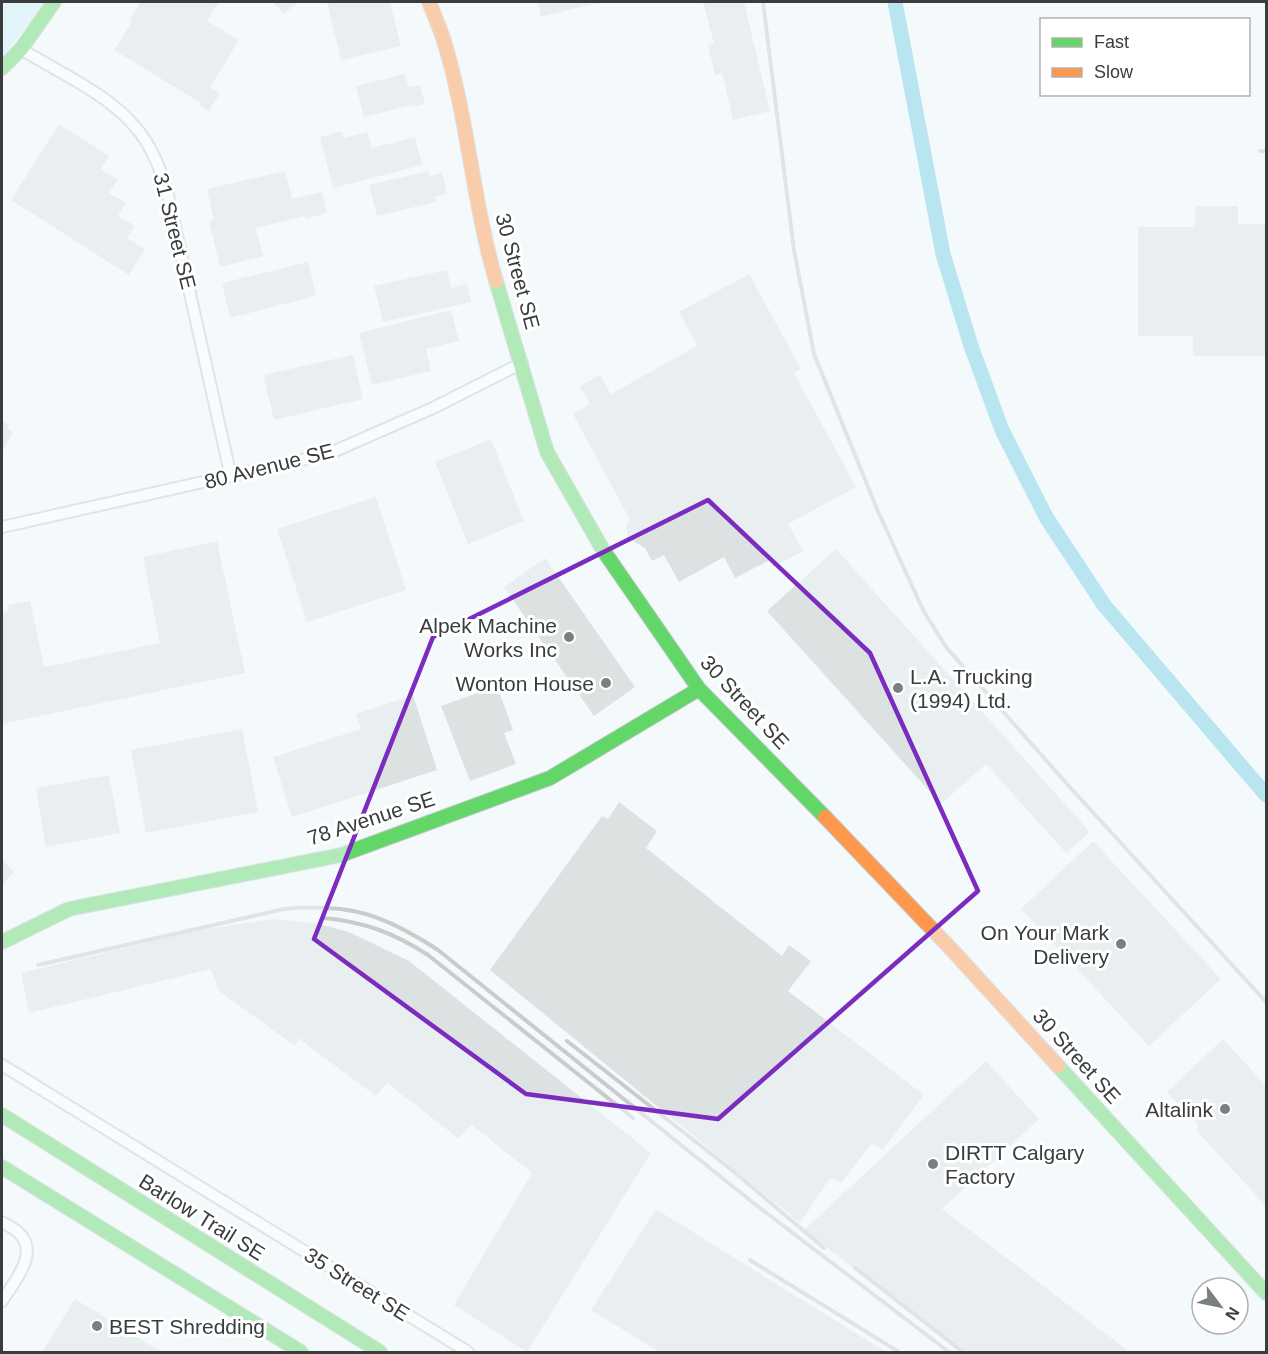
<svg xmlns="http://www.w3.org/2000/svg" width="1268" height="1354" viewBox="0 0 1268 1354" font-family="Arial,sans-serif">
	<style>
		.green { fill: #cbf0f9 }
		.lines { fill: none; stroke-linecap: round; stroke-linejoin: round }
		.canal { stroke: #70cce0; stroke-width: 15 }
		.building { fill: #dce1e2 }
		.street-casing { stroke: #c5cacb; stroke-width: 14 }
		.fast-casing { stroke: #c5cacb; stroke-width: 16 }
		.slow-casing { stroke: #c5cacb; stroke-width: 16 }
		.street { stroke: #fdfefe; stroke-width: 10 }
		.fast { stroke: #63d668; stroke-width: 14 }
		.slow { stroke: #ff974d; stroke-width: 14 }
		.rail { stroke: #cacbcb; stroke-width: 4 }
		.marked { fill: none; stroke: #7b2cbf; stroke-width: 4.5; stroke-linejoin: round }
		.poi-dot { fill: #7a7f80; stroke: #fff; stroke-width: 2 }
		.labels { text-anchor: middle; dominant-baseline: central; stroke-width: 6; stroke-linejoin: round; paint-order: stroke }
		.street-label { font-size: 21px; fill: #393d3e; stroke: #fff }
		.poi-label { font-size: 21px; fill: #393d3e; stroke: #fff; text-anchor: end }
	</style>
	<rect width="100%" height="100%" fill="#f4fafb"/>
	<!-- green -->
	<path class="green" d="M 2,2 L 46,2 L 2,57 Z"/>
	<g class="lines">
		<!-- canal -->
		<path class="canal" d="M 895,2 L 943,254 L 971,346 L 1002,430 L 1046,517 L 1104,605 L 1266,795"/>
	</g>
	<!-- building -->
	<path class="building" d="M 141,2 L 219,2 L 207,21 L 239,40 L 210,87 L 220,93 L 209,111 L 200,105 L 201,103 L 114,50 L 132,22 L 129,20 Z
		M 273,2 L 298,2 L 284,14 Z
		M 327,2 L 390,2 L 401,46 L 341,60 Z
		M 538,2 L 601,2 L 541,17 Z
		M 703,2 L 744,2 L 770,111 L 733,120 L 722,73 L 715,75 L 708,45 L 714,44 Z
		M 405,74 L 408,87 L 420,85 L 425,104 L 412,107 L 411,105 L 364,117 L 356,86 Z
		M 59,124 L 109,156 L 101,169 L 118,180 L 109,193 L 126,203 L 118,216 L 135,226 L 127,238 L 145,249 L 129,275 L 11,200 Z
		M 342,131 L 344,138 L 368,132 L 372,148 L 415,137 L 422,165 L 333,188 L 320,137 Z
		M 285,171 L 292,199 L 322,192 L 327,213 L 305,219 L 305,216 L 256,228 L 263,256 L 220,267 L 209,221 L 214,220 L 207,189 Z
		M 428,171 L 430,176 L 442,173 L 447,194 L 435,197 L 436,202 L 377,216 L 369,185 Z
		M 1195,206 L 1238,206 L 1238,224 L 1266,224 L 1266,356 L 1193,356 L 1193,336 L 1138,336 L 1138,227 L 1195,227 Z
		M 308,262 L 316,296 L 230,318 L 222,283 Z
		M 447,270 L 451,288 L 467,284 L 471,302 L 383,322 L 374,286 Z
		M 749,274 L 801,369 L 794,373 L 856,487 L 788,524 L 803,551 L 774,567 L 770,560 L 735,578 L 724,557 L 679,582 L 664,555 L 652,561 L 645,548 L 628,538 L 626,527 L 629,518 L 573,414 L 590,404 L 580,386 L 600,375 L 611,394 L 697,346 L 679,312 Z
		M 451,310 L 459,341 L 426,349 L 431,371 L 372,385 L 359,333 Z
		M 353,355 L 363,399 L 274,420 L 263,375 Z
		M 2,421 L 9,425 L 7,428 L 13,432 L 2,453 Z
		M 491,439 L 524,521 L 468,544 L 435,462 Z
		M 376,497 L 406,590 L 307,622 L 277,529 Z
		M 217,541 L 245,673 L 2,724 L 2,612 L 9,611 L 8,605 L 30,601 L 44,667 L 160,643 L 143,557 Z
		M 836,549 L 1090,832 L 1066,853 L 986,764 L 941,804 L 767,611 Z
		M 545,558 L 635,687 L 594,716 L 504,587 Z
		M 497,686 L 513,730 L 504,733 L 516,764 L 470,781 L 441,706 Z
		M 413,695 L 437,770 L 292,817 L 273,757 L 361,729 L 356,714 Z
		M 242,729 L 258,812 L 146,833 L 131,750 Z
		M 109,775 L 120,833 L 46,847 L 36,788 Z
		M 619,802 L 657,831 L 646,848 L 782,956 L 789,945 L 811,961 L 788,991 L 924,1095 L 883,1150 L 872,1143 L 841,1183 L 830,1178 L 800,1223 L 490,970 L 602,816 L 608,819 Z
		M 1093,841 L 1221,979 L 1149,1046 L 1021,909 Z
		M 2,860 L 14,872 L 2,885 Z
		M 274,919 L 315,923 L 349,932 L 409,961 L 651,1153 L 527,1352 L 454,1305 L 532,1173 L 472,1125 L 458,1138 L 387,1083 L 376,1096 L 298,1038 L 295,1046 L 219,991 L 211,969 L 29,1013 L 21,973 L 199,930 Z
		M 1223,1039 L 1266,1086 L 1266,1206 L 1196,1130 L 1199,1126 L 1167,1092 Z
		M 986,1061 L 1039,1119 L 942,1209 L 1130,1352 L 962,1352 L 804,1230 Z
		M 656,1209 L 886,1352 L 659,1352 L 591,1310 Z
		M 75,1299 L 162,1352 L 42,1352 Z"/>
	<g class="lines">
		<!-- street casing -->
		<g class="street-casing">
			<path id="street" d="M 21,49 C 64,76 120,98 147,143 C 156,158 162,174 167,191 L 231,477
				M 2,527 L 328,454 L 433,408 L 522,363
				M 2,1065 L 468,1352
				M 2,1222 C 7,1225 13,1228 18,1232 C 41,1253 13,1283 2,1301"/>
		</g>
		<!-- fast casing -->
		<g class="fast-casing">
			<path id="fast" d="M 21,49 L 54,2
				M 2,68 L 21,49
				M 496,281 L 547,452 L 603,550 L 699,689 L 825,817
				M 2,942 L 69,909 L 341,855 L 550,778 L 699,689
				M 1058,1066 L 1266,1293
				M 2,1115 L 380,1352
				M 2,1167 L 301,1352"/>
		</g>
		<!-- slow casing -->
		<g class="slow-casing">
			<path id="slow" d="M 429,2 C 434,15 440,28 444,41 C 468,119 473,203 496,281
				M 825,817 L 953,951 L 1058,1066"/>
		</g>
		<!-- street -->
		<use href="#street" class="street"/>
		<!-- fast -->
		<use href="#fast" class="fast"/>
		<!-- slow -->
		<use href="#slow" class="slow"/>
		<!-- rail -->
		<path class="rail" d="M 763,2 L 794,250 L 814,354 L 877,509 L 923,610 L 946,647 L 1067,784 L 1266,1002
			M 1260,151 L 1266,151
			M 324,918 C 365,922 394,933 428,955 L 633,1118
			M 38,965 L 284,909 C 349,903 383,914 438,950 L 756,1205 L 949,1352
			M 567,1041 L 733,1171 L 824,1248
			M 750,1260 L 899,1352
			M 855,1268 L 963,1352"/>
	</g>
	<!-- marked area -->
	<path d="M0 0H1268V1354H0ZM 708,500 L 870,653 L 978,891 L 718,1119 L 526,1094 L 314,939 L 433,637 Z" fill="#f4fafb" fill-opacity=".55" fill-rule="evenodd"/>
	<path class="marked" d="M 708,500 L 870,653 L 978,891 L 718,1119 L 526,1094 L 314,939 L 433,637 Z"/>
	<!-- markers -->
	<g class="poi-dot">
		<circle cx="569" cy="637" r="6"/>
		<circle cx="606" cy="683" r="6"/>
		<circle cx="898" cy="688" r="6"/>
		<circle cx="1121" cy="944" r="6"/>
		<circle cx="1225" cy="1109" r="6"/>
		<circle cx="933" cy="1164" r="6"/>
		<circle cx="97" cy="1326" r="6"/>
	</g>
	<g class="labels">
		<!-- street labels -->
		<g class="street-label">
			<text transform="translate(175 231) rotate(76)">31 Street SE</text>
			<text transform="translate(518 271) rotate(75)">30 Street SE</text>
			<text transform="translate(269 466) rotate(-14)">80 Avenue SE</text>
			<text transform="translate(745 702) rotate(47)">30 Street SE</text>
			<text transform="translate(371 818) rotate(-18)">78 Avenue SE</text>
			<text transform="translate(1077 1056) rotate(48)">30 Street SE</text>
			<text transform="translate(202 1217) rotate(32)">Barlow Trail SE</text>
			<text transform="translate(357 1284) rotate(32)">35 Street SE</text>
		</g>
		<!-- poi labels -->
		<g class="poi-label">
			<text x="557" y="625">Alpek Machine<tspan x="557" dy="24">Works Inc</tspan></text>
			<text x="910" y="676" text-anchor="start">L.A. Trucking<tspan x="910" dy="24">(1994) Ltd.</tspan></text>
			<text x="594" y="683">Wonton House</text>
			<text x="1109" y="932">On Your Mark<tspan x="1109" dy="24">Delivery</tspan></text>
			<text x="1213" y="1109">Altalink</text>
			<text x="945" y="1152" text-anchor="start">DIRTT Calgary<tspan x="945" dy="24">Factory</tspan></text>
			<text x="109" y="1326" text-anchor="start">BEST Shredding</text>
		</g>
	</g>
	<!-- border -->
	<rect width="1268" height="1354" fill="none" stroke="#393d3e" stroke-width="6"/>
	<!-- legend -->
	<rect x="1040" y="18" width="210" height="78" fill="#ffffff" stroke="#b0b1b2" stroke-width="1.5"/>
	<rect x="1052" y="38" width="30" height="9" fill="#63d668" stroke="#b0b1b2" stroke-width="1.5"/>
	<text x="1094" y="48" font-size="18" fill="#393d3e">Fast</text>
	<rect x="1052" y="68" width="30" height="9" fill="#ff974d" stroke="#b0b1b2" stroke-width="1.5"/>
	<text x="1094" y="78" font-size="18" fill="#393d3e">Slow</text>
	<!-- north arrow -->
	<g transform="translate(1220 1306) rotate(122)"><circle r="28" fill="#ffffff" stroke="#b0b1b2" stroke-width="1.5"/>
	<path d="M0-4.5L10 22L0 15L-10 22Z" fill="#7a7f80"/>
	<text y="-9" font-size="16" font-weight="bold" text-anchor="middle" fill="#393d3e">N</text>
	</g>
</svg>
